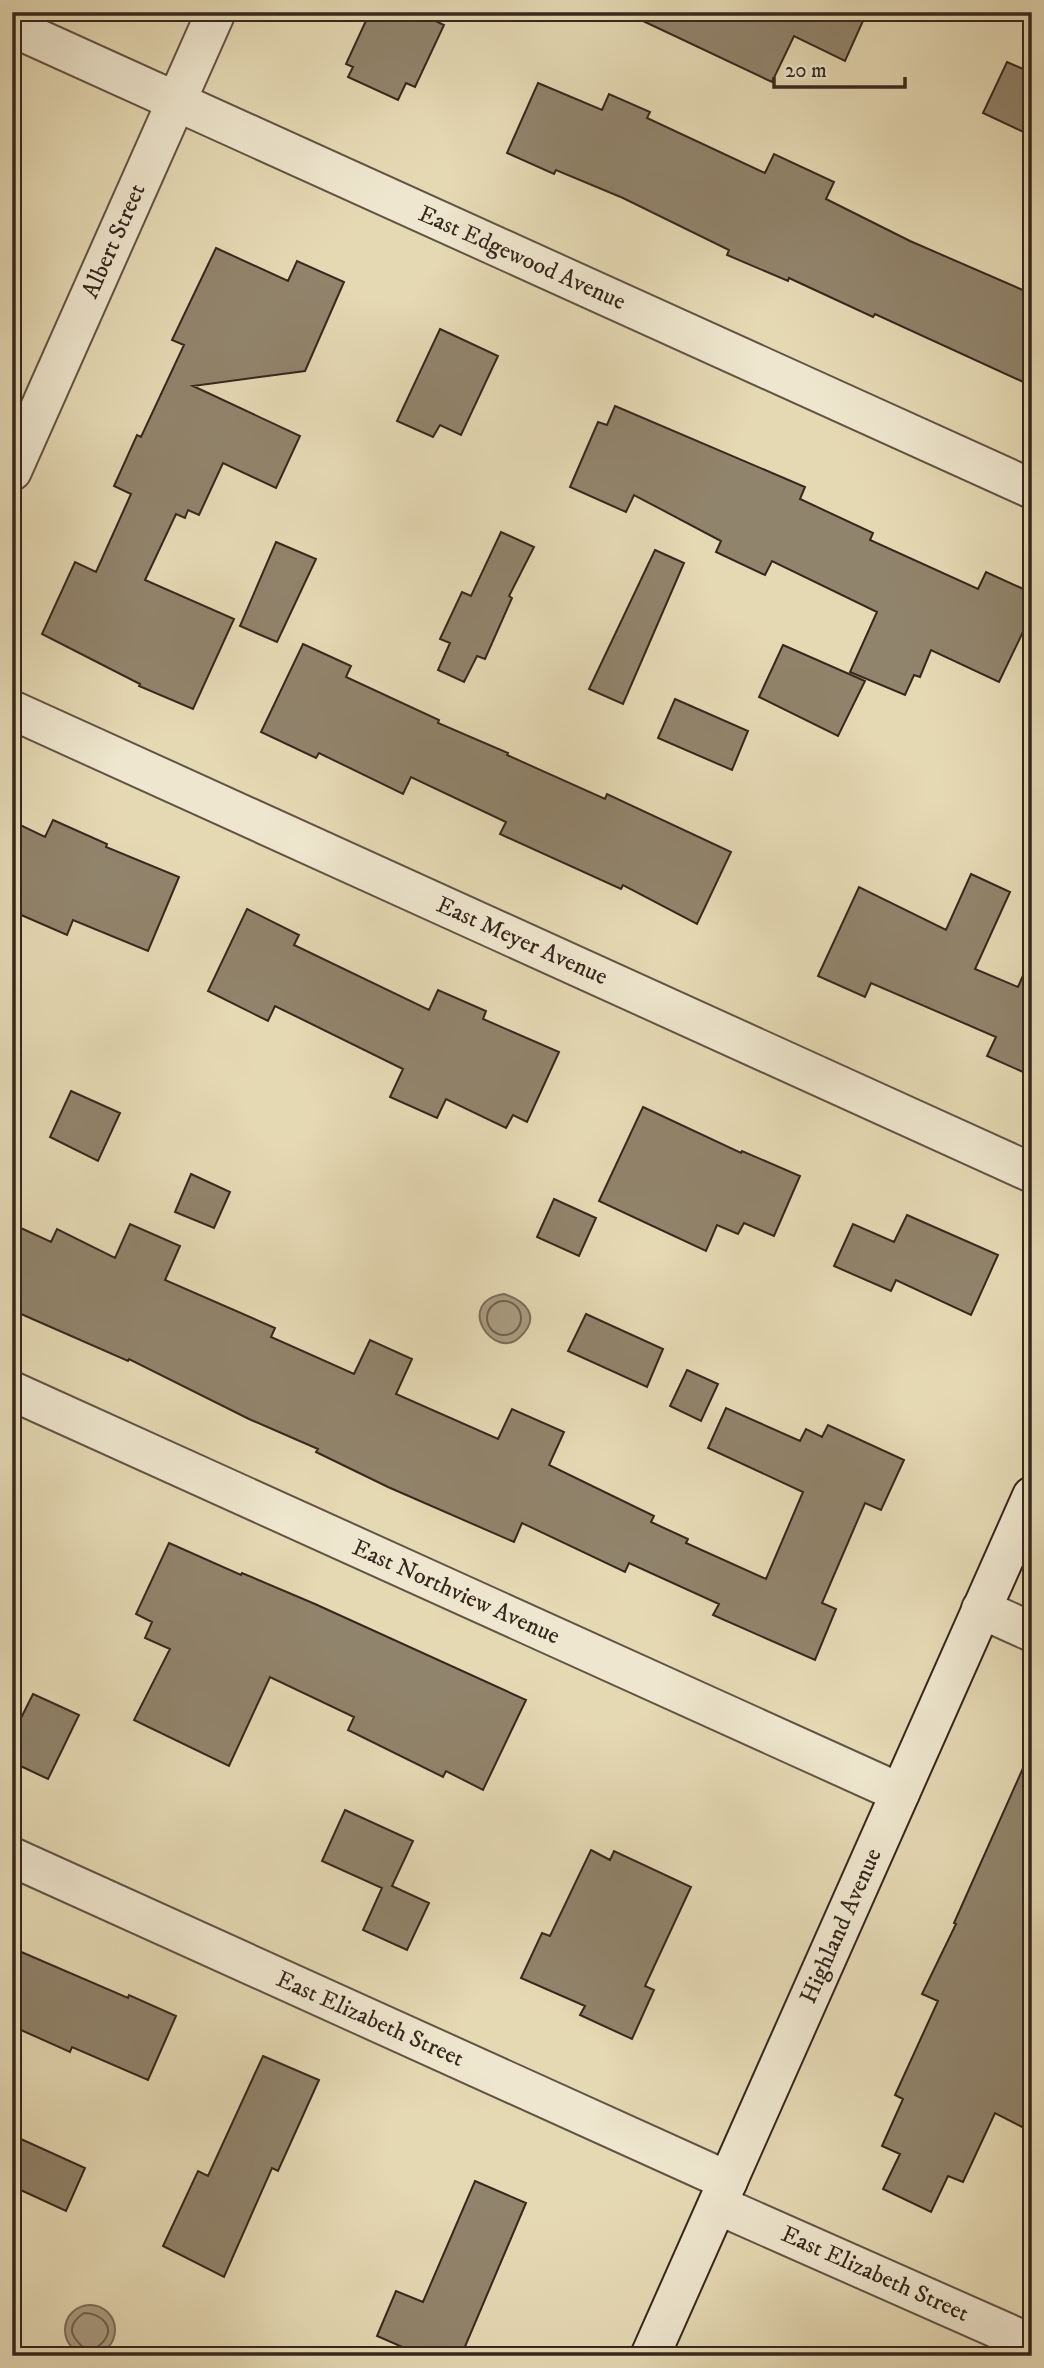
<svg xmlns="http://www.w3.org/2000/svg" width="1044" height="2368" viewBox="0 0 1044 2368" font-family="'IM FELL DW Pica',serif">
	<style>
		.water { fill: #aa9c81; stroke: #7c6d59; stroke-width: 2 }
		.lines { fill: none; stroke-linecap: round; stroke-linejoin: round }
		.shore { stroke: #70624f; stroke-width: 2 }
		.building { fill: #91846c; stroke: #37271d; stroke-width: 2 }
		.street-casing { stroke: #625443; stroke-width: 42 }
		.secondary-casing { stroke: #37271d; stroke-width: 42 }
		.street { stroke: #eee6ce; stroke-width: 38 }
		.secondary { stroke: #eee6ce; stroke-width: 38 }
		.labels { text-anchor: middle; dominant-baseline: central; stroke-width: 5; stroke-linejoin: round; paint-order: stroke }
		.street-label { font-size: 24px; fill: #37271d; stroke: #eee6ce }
	</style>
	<rect width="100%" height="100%" fill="#e5d9b4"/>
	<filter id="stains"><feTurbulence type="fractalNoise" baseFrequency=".00286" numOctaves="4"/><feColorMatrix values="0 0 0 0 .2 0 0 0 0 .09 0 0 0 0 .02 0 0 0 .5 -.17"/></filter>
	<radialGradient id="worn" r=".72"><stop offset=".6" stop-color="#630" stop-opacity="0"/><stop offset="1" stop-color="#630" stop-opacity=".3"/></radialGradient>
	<!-- water -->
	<path class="water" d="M 504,1294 C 525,1301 542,1316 520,1337 C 494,1362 453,1302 504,1294 Z
		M65 2330a25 25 0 1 1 50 0a25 25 0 1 1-50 0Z"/>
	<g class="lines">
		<!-- shore -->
		<path class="shore" d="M487 1318a17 17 0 1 1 34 0a17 17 0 1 1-34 0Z
			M 84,2313 C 99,2313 117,2326 103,2342 C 99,2346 94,2349 91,2353 C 75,2342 61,2328 84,2313 Z"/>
	</g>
	<!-- building -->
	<path class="building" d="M 370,12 L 417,12 L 444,25 L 415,87 L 406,83 L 398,100 L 348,77 L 353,67 L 346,64 Z
		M 624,12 L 867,12 L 845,61 L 794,36 L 772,82 Z
		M 1007,62 L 1032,73 L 1032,136 L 983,113 Z
		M 538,83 L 602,110 L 609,94 L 650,112 L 647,118 L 765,173 L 774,154 L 834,182 L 826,199 L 910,241 L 1032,294 L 1032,386 L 875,314 L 873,317 L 789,278 L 788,281 L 727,255 L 729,250 L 623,198 L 556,170 L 554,174 L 507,153 Z
		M 216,248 L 288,281 L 297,261 L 344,282 L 305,371 L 193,386 L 300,436 L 276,488 L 223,463 L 199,515 L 188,510 L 185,518 L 176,514 L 145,580 L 234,619 L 193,709 L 139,686 L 140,684 L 42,634 L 75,562 L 96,572 L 131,494 L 114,486 L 137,435 L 141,437 L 184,345 L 172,340 Z
		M 440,329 L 498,356 L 461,435 L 440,425 L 433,437 L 397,421 Z
		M 615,406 L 805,487 L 800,499 L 873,533 L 870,540 L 978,589 L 986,572 L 1032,593 L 1032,613 L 999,682 L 931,650 L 920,677 L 914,675 L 905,695 L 850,672 L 877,612 L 772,561 L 765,575 L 716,552 L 721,541 L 634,495 L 626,512 L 570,487 L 598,422 L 607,425 Z
		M 501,532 L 534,547 L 509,596 L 512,598 L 485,659 L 477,656 L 464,682 L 438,670 L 450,643 L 440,639 L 462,592 L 471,596 Z
		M 276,542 L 316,559 L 277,642 L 240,626 Z
		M 655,550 L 684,563 L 623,704 L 589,689 Z
		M 303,644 L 351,666 L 346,677 L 439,720 L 438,723 L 508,753 L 507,755 L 605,799 L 607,794 L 731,852 L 697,924 L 623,885 L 621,889 L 500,834 L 506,822 L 411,777 L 403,794 L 319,753 L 316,758 L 261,732 Z
		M 783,645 L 865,681 L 838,736 L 759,697 Z
		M 675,699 L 748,731 L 732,770 L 658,738 Z
		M 53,820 L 107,844 L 106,847 L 179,877 L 148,951 L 73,920 L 67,935 L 12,911 L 12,821 L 45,837 Z
		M 971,874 L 1010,892 L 975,969 L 1018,987 L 1032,955 L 1032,1076 L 987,1056 L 996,1037 L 871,983 L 865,997 L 818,976 L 859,887 L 946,930 Z
		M 247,909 L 299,935 L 294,945 L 429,1010 L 438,990 L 486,1011 L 483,1019 L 559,1052 L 527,1122 L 513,1115 L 506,1128 L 446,1099 L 437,1118 L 390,1097 L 403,1069 L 275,1006 L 268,1021 L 208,991 Z
		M 71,1091 L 120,1113 L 98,1161 L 50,1137 Z
		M 643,1107 L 741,1153 L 742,1151 L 800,1176 L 774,1236 L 744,1223 L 738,1234 L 717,1225 L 706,1251 L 599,1201 Z
		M 191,1174 L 230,1192 L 214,1228 L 175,1212 Z
		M 554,1199 L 596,1218 L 579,1256 L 537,1237 Z
		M 907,1215 L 998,1255 L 971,1315 L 896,1280 L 891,1291 L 834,1266 L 853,1224 L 894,1242 Z
		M 12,1224 L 51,1242 L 57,1229 L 115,1258 L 130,1224 L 180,1246 L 165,1280 L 275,1328 L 271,1337 L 354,1374 L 370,1340 L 412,1359 L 396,1394 L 498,1439 L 512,1409 L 564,1432 L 549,1465 L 654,1516 L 651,1522 L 688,1539 L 686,1543 L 766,1579 L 803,1492 L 708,1448 L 726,1408 L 800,1441 L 806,1429 L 822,1437 L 828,1425 L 904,1460 L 881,1510 L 865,1503 L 822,1603 L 836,1609 L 815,1660 L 713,1615 L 719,1604 L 629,1563 L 625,1572 L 522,1523 L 514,1542 L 388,1487 L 316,1452 L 318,1449 L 249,1419 L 129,1359 L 128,1361 L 12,1310 Z
		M 586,1314 L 663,1349 L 647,1387 L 568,1351 Z
		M 687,1370 L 718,1384 L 701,1421 L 670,1406 Z
		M 169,1543 L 241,1575 L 242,1573 L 315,1604 L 526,1700 L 483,1790 L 446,1771 L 443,1777 L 348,1730 L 354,1717 L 270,1677 L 229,1766 L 134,1720 L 170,1649 L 145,1638 L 152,1622 L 136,1614 Z
		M 33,1694 L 79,1715 L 48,1779 L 12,1762 L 12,1736 Z
		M 1032,1748 L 1032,2132 L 995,2113 L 963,2182 L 948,2176 L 931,2212 L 883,2189 L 900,2154 L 882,2146 L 903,2099 L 895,2095 L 938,2001 L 922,1994 L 956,1924 L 954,1923 Z
		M 345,1810 L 413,1841 L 392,1886 L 429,1903 L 407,1950 L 363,1930 L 382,1888 L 322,1861 Z
		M 591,1850 L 610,1860 L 614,1851 L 691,1887 L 645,1986 L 654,1990 L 632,2039 L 580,2015 L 585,2006 L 521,1978 L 542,1933 L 550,1936 Z
		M 12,1948 L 128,1998 L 129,1995 L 176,2016 L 148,2080 L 72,2047 L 70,2052 L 12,2026 Z
		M 263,2056 L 319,2080 L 278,2171 L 272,2168 L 224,2277 L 163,2246 L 198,2171 L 208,2176 Z
		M 12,2135 L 85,2168 L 66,2211 L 12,2186 Z
		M 475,2181 L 526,2203 L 461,2356 L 423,2356 L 377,2336 L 396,2291 L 423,2302 Z"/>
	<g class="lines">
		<!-- street casing -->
		<g class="street-casing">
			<path id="street" d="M 12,27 L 1032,489
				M 12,471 L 216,12
				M 12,710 L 1032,1173
				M 12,1391 L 900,1793
				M 981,1609 L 1032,1632
				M 12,1857 L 728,2181
				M 718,2205 L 1032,2344"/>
		</g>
		<!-- secondary casing -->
		<g class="secondary-casing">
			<path id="secondary" d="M 650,2356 L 1032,1496"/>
		</g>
		<!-- street -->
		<use href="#street" class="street"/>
		<!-- secondary -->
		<use href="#secondary" class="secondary"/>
	</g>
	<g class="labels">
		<!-- street labels -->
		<g class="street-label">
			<text transform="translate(114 241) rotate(-66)">Albert Street</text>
			<text transform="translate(522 258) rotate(24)">East Edgewood Avenue</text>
			<text transform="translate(522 941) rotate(24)">East Meyer Avenue</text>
			<text transform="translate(456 1592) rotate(24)">East Northview Avenue</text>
			<text transform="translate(841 1926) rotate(-66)">Highland Avenue</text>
			<text transform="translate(370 2019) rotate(24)">East Elizabeth Street</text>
			<text transform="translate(875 2274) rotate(24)">East Elizabeth Street</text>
		</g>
	</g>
	<!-- margin -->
	<rect width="1044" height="2368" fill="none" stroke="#e5d9b4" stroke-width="42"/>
	<rect x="14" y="14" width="1016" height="2340" fill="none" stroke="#37271d" stroke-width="3.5"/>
	<rect x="21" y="21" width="1002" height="2326" fill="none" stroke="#37271d" stroke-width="2"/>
	<!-- scale -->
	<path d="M774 77v10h131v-10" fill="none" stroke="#37271d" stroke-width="3.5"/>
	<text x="785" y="77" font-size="21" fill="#37271d" stroke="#eee6ce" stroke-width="5" paint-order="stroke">20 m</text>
	<rect width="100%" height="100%" filter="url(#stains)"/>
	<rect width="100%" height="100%" fill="url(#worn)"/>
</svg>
